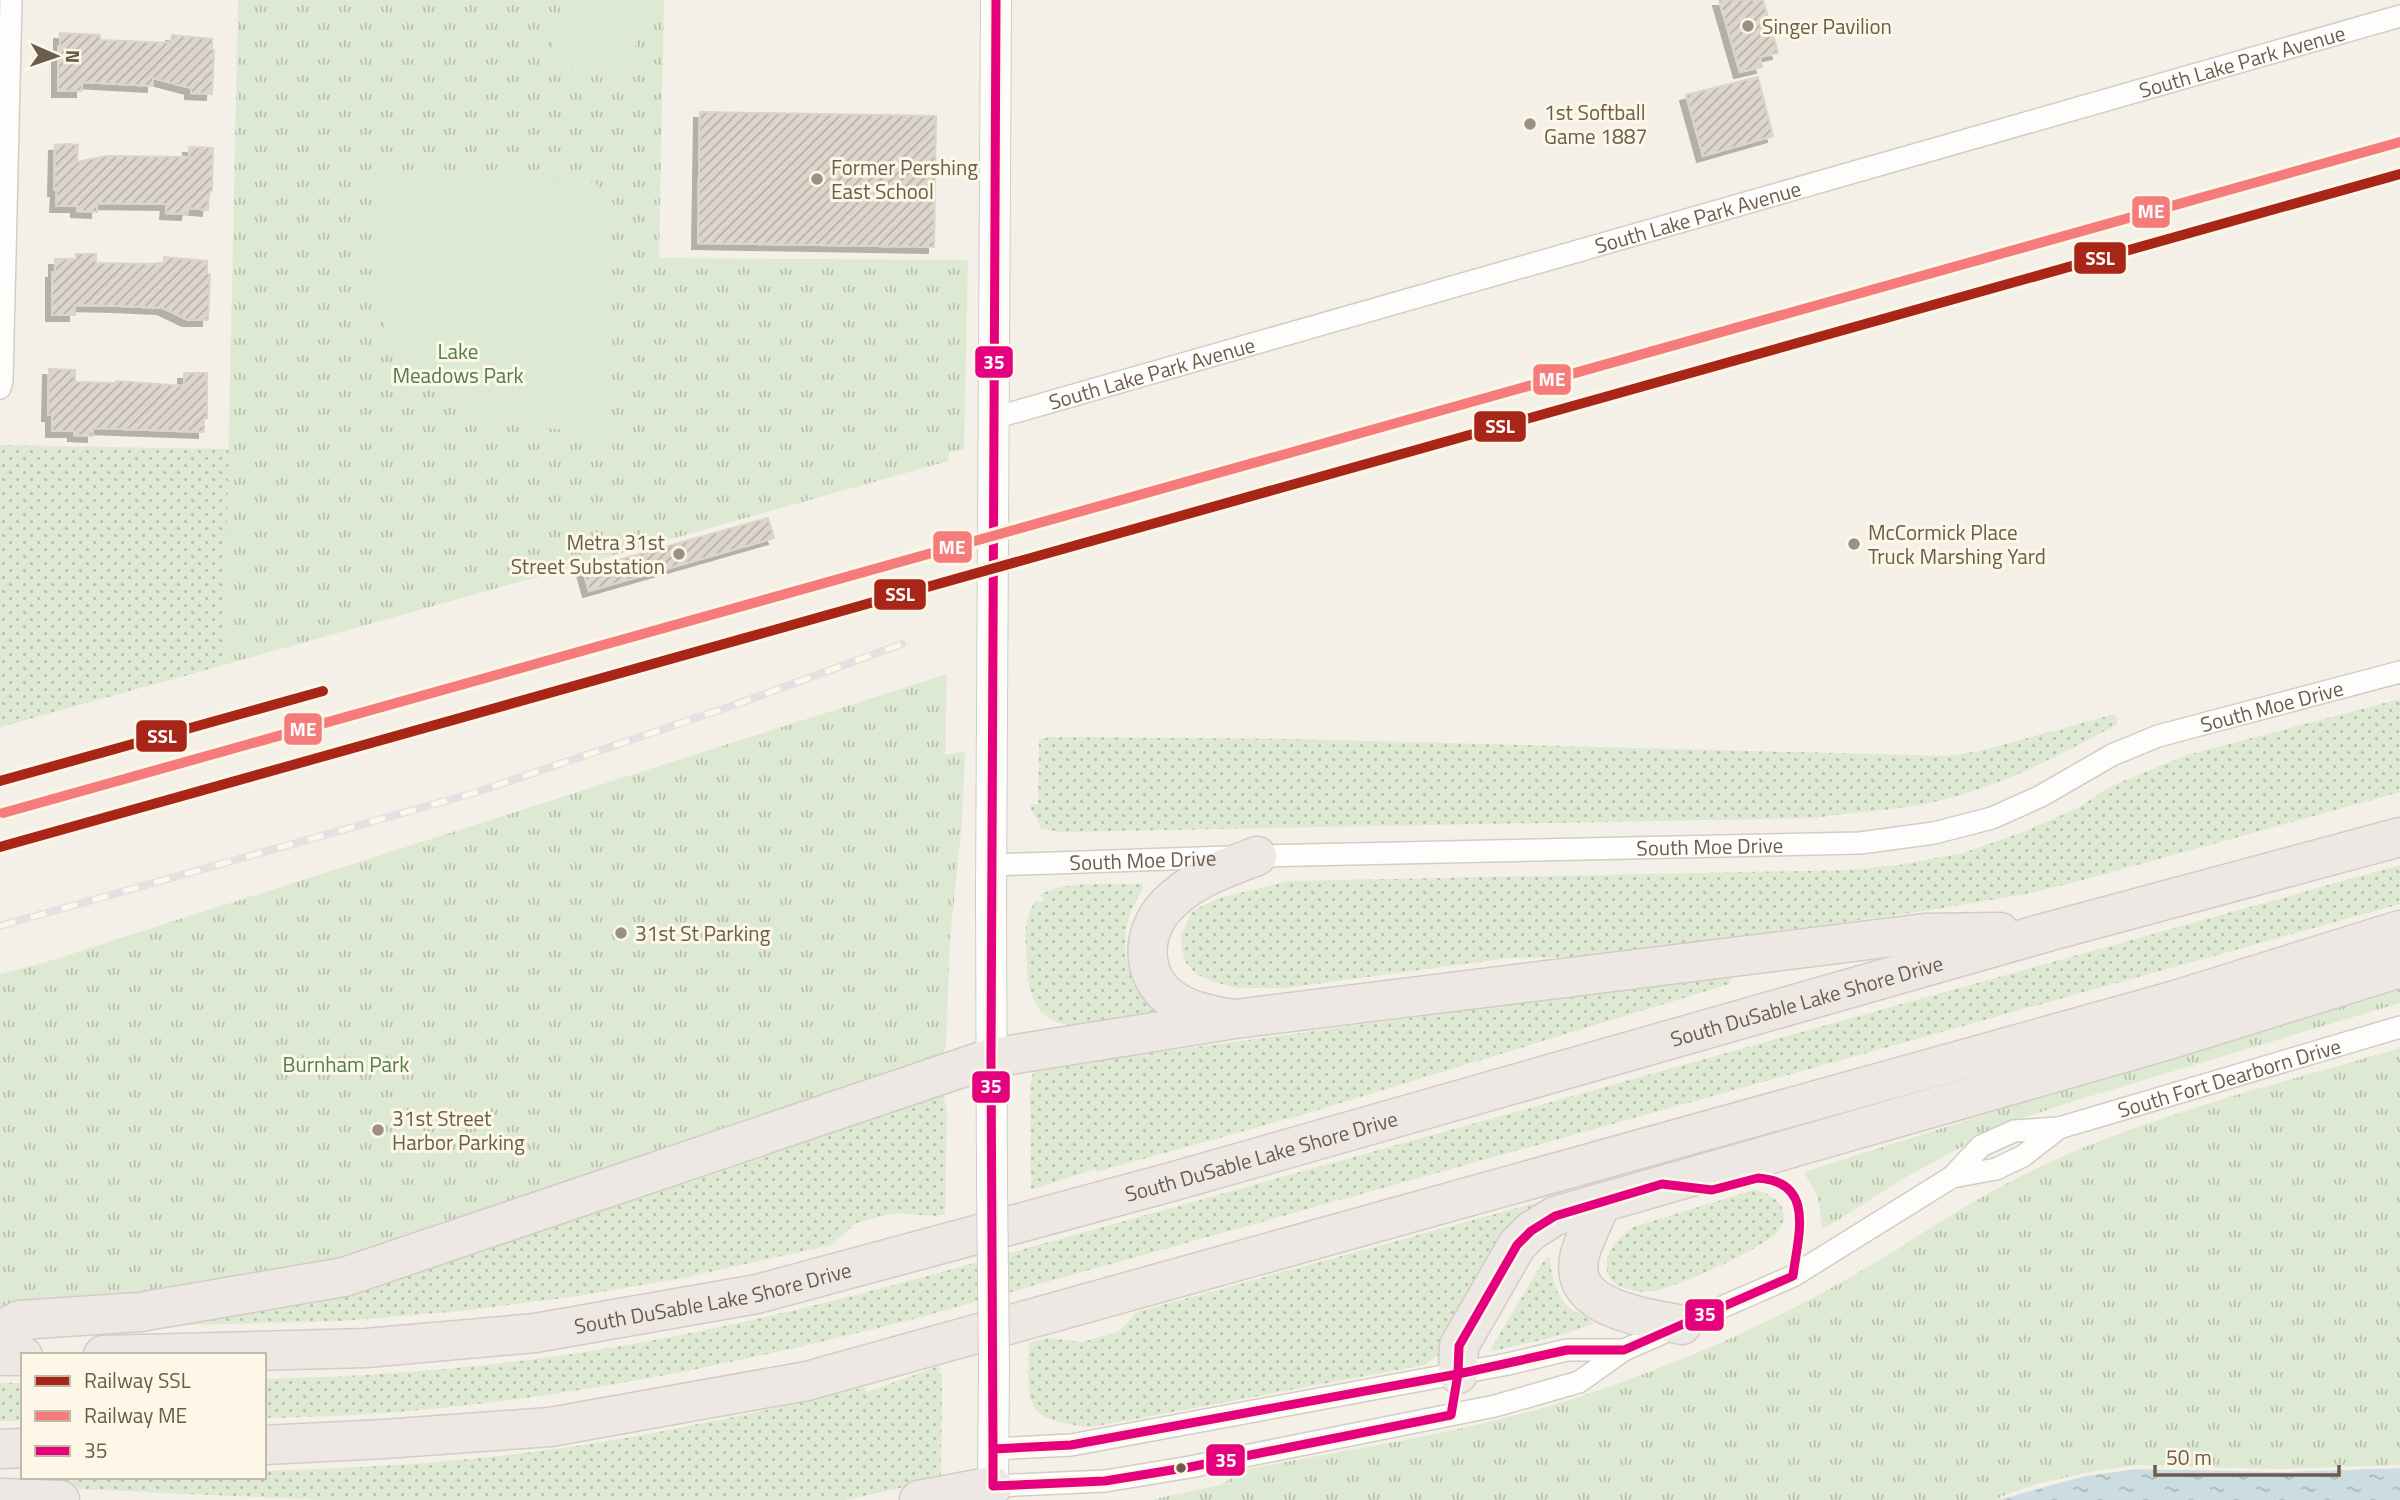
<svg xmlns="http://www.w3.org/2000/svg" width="2400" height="1500" viewBox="0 0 2400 1500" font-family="'Titillium Web',sans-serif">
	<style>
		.grass { fill: url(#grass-dots) }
		.park { fill: url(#park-tufts) }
		.pitch { fill: #dee9d3 }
		.water { fill: url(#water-ripples) }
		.pier { fill: #f4f0e7 }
		.building { fill: url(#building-hatch); stroke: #dcd4ca; stroke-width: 2; filter: url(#shadow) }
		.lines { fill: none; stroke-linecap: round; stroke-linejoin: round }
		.minor-casing { stroke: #d2cdc5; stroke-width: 24 }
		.secondary-casing { stroke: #d1ccc3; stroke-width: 32 }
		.motorway-casing { stroke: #d3ccc5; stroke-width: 41 }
		.minor { stroke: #fdfdfb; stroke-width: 21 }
		.secondary { stroke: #fdfdfb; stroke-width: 30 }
		.motorway { stroke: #eee8e4; stroke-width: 38 }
		.rail-casing { stroke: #e4e1e3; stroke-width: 8 }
		.rail { stroke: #fcf7e7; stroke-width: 5; stroke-dasharray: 16; stroke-linecap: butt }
		.secondary-bridge-casing { stroke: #d1ccc3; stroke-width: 32; stroke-linecap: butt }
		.secondary-bridge { stroke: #fdfdfb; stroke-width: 30 }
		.bus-1-casing { stroke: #fcf7e7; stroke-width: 14 }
		.bus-1 { stroke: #e5007d; stroke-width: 9 }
		.rail-1-casing { stroke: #fcf7e7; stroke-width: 16 }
		.rail-2-casing { stroke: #fcf7e7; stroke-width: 16 }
		.rail-1 { stroke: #a82618; stroke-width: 10 }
		.rail-2 { stroke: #f67b7b; stroke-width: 10 }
		.poi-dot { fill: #9c9082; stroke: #fcf7e7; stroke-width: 2.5 }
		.bus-dot { fill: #6d5c4b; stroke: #fcf7e7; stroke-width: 2.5 }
		.labels { text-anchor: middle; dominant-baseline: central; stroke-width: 6; stroke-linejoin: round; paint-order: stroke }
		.poi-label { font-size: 21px; fill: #6d5c4b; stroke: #fcf7e7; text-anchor: start }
		.street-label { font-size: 21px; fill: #6d5c4b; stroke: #fcf7e7 }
		.park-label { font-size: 21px; fill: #537c4b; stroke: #fcf7e7 }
		.line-badge { stroke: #fcf7e7; stroke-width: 2.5 }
		.badge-label { font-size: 19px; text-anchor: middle; font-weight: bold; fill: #fff }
	</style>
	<defs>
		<pattern id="grass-dots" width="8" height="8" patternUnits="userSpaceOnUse" patternTransform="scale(1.75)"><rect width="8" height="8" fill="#dee9d3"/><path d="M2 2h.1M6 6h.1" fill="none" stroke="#b8c0ad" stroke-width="1.8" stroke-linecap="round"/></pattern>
		<pattern id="park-tufts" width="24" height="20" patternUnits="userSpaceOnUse" patternTransform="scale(1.75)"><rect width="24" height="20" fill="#dee9d3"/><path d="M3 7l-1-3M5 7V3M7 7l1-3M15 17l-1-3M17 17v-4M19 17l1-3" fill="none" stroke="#b8c0ad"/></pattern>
		<pattern id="water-ripples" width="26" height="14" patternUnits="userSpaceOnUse" patternTransform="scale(1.75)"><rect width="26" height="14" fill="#cbdde1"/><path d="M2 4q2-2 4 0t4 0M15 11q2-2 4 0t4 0" fill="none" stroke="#a9b6b8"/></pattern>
		<pattern id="building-hatch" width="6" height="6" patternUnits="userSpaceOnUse" patternTransform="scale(1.75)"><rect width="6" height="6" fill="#ddd6cd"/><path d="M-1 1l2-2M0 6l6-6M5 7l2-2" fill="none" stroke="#b7b1a8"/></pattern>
		<filter id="shadow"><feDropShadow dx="-6" dy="6" stdDeviation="0" flood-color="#0004"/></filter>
	</defs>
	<rect width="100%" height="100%" fill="#f4f0e7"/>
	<!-- grass -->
	<path class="grass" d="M 0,445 L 229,449 L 224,665 L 0,727 Z
		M 2400,699 L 2400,792 L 2087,879 L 2026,894 L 1931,910 L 1598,957 L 1509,958 L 1285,988 L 1238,988 L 1211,981 L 1196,974 L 1186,963 L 1182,950 L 1181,936 L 1192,911 L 1219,898 L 1290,881 L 1848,870 L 1899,865 L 1963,853 L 2023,832 L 2078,808 L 2111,786 L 2187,755 Z
		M 2115,714 L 2118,724 C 2061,754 2004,785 1942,800 C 1900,811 1857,811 1815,818 L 1061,832 L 1040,828 C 1040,819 1030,814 1031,805 L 1038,804 L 1039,739 L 1050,737 L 1293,739 L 1948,756 L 1980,751 Z
		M 2400,865 L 2400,904 L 914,1319 C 702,1373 484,1416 264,1418 L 264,1379 C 393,1376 523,1365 649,1341 C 747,1323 843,1299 938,1273 Z
		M 1141,884 L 1144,888 C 1128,909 1120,941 1128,966 C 1134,983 1147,998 1157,1012 C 1097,1023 1029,1052 1027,963 C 1026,940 1022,920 1036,900 L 1039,903 L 1044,899 L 1040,895 C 1063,880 1113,885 1141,884 Z
		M 1728,975 L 1732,979 L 1729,984 L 1298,1116 L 1096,1172 L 1095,1169 L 1031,1190 L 1030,1085 L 1032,1075 L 1040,1068 Z
		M 943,1094 L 947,1112 L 945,1214 L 935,1216 L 894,1213 L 856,1223 L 831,1245 L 683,1278 L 572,1297 L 461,1311 L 342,1321 L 154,1326 Z
		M 1754,1190 C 1774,1193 1794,1210 1778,1231 C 1765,1248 1674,1289 1652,1291 C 1637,1293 1610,1289 1607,1271 C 1603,1252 1619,1238 1633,1227 Z
		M 1564,1195 L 1440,1354 L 1424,1365 L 1092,1427 C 1021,1420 1028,1406 1029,1343 L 1047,1338 L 1082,1342 L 1118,1332 L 1137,1312 Z
		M 1546,1257 L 1550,1258 C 1551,1276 1556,1298 1571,1309 C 1578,1314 1588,1317 1594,1324 L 1550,1338 L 1493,1351 L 1491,1349 L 1493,1345 Z
		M 939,1366 L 942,1379 L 941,1479 L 845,1500 L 325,1500 L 35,1487 L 34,1480 L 70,1477 L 264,1477 L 264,1471 C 371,1468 478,1461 583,1445 C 678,1430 771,1410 865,1387 L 867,1392 Z
		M 0,1383 L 23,1383 L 23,1421 L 0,1421 Z"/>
	<!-- park -->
	<path class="park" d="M 238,0 L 664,0 L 659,258 L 968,260 L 964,449 L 949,453 L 948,461 L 224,665 Z
		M 947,674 L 945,755 L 965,751 L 962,822 L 950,938 L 946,1047 L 941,1058 L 326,1265 L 60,1306 L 0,1309 L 0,974 L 46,962 Z
		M 2400,983 L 2400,1003 L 2061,1105 L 2003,1125 L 1906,1177 L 1827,1227 L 1822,1228 C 1820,1222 1821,1216 1820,1209 C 1819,1197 1812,1185 1805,1175 L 1807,1171 Z
		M 2400,1048 L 2400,1468 L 2085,1476 L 2037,1488 L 2002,1500 L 1150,1500 L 1220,1485 L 1248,1469 C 1347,1450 1449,1435 1546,1407 C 1588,1395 1629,1380 1669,1364 C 1748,1334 1824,1294 1896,1250 C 1936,1224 1976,1199 2019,1177 C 2139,1117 2272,1086 2400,1048 Z"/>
	<!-- pitch -->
	<path class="pitch" d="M 569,0 L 651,0 L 623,82 L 548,56 Z
		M 378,172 L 595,183 L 613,203 L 602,433 L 535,427 L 484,416 L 419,376 L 398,352 L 383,321 L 375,290 L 370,256 Z"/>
	<!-- water -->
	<path class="water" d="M 2400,1468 L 2400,1500 L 2002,1500 L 2037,1488 L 2085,1476 L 2136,1469 L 2278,1472 Z"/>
	<!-- pier -->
	<path class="pier" d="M 2136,1465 L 2278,1469 L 2400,1465 L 2400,1468 L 2278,1472 L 2136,1469 L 2085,1476 L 1998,1500 L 2000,1497 L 2036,1484 L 2085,1473 Z"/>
	<!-- building -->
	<path class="building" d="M 1719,0 L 1763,0 L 1778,53 L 1760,57 L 1762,67 L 1740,72 Z
		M 60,33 L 100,35 L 100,40 L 171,43 L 172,35 L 212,39 L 212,49 L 214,51 L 212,94 L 191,93 L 191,88 L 153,78 L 153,86 L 82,82 L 82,91 L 58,91 L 58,46 L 60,46 Z
		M 1758,77 L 1773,136 L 1703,156 L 1686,95 Z
		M 700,112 L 936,116 L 934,247 L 698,243 Z
		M 67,144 L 78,145 L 77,162 L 107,156 L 189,157 L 189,147 L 213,148 L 212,191 L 209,193 L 208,210 L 188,208 L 187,214 L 166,213 L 167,204 L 97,203 L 97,212 L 77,211 L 77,206 L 56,206 L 57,190 L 54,190 L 55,145 Z
		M 76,254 L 96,254 L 96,263 L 164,264 L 164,257 L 207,261 L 207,274 L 210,274 L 208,320 L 188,320 L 163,308 L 119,306 L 75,305 L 75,315 L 52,315 L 52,272 L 55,272 L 55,259 L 76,259 Z
		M 49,369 L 75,370 L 75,382 L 116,383 L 116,381 L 184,386 L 184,373 L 207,373 L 207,418 L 204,418 L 204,432 L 93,428 L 93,436 L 74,435 L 74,431 L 52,431 L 52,415 L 48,415 Z
		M 768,518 L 774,538 L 589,591 L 583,570 Z"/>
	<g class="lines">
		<!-- minor casing -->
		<g class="minor-casing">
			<g id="minor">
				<path d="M 0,388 L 2,381 L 11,0"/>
				<path id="s1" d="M 994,418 L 2400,16"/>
				<path id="s2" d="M 991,865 L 1257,856 L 1860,843 L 1934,833 L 1992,818 L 2041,796 L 2112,755 L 2158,736 L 2400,672"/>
				<path d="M 1952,1177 L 1996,1169 L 2023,1156 L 2059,1128"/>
				<path d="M 993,1449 L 1071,1445 L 1508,1364 L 1567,1350 L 1624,1350"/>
				<path id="s3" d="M 993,1486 L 1105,1481 L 1190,1467 L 1495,1406 L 1579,1382 L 1624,1350 L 1793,1276 L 1952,1177 L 1981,1146 L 2014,1131 L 2059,1128 L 2400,1027"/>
			</g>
		</g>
		<!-- secondary casing -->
		<g class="secondary-casing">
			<path id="secondary" d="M 992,1185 L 991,893 L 996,0
				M 993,1486 L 994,1365"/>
		</g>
		<!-- motorway casing -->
		<g class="motorway-casing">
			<g id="motorway">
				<path d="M 1227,1018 C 1211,1015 1194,1012 1180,1004 C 1140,983 1138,934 1168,904 C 1192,879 1226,868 1257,856"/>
				<path d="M 1601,1203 C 1594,1220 1585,1237 1580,1254 C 1565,1310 1646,1317 1682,1325"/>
				<path d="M 0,1331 L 20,1320 L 140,1312 L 344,1277 L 991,1058 L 1235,1019 L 1925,933 L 2000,932"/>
				<path id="s4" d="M 103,1355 L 366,1348 L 535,1333 L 757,1294 L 1171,1182 L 2051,931 L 2400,837"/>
				<path d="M 0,1356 L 23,1356"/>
				<path d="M 1458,1374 L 1459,1346 L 1517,1245 L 1531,1231 L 1555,1216 L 2165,1041 L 2400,968"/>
				<path d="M 264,1445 L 384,1439 L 550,1427 L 807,1381 L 2172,1001 L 2400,930"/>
				<path d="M 0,1449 L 23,1448"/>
				<path d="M 0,1498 L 60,1500"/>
				<path d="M 919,1500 L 993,1486"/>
			</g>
		</g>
		<!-- minor -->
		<use href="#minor" class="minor"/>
		<!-- secondary -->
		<use href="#secondary" class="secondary"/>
		<!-- motorway -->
		<use href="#motorway" class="motorway"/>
		<!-- rail casing -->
		<g class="rail-casing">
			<path id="rail" d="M 0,926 L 474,793 L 740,703 L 902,644"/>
		</g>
		<!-- rail -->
		<use href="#rail" class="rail"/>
		<!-- secondary-bridge casing -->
		<g class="secondary-bridge-casing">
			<path id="secondary-bridge" d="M 992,1185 L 994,1365"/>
		</g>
		<!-- secondary-bridge -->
		<use href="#secondary-bridge" class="secondary-bridge"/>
		<!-- bus-1 casing -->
		<g class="bus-1-casing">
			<path id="bus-1" d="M 1758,1178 C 1816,1182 1798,1235 1793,1276 L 1624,1350 L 1567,1350 L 1458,1374 L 1459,1346 L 1517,1245 L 1531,1231 L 1555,1216 L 1662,1184 L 1712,1190 Z
				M 993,1449 L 993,1486 L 1105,1481 L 1190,1467 L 1451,1415 L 1458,1374
				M 993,1449 L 991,1058 L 996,0
				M 993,1449 L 1071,1445 L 1458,1374"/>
		</g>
		<!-- bus-1 -->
		<use href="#bus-1" class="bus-1"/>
		<!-- rail-1 casing -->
		<g class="rail-1-casing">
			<path id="rail-1" d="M 0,781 L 323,691
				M 0,847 L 2400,174"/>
		</g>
		<!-- rail-2 casing -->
		<g class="rail-2-casing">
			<path id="rail-2" d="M 3,813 L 2400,142"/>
		</g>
		<!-- rail-1 -->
		<use href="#rail-1" class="rail-1"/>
		<!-- rail-2 -->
		<use href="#rail-2" class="rail-2"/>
	</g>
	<!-- markers -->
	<g class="poi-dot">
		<circle cx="1748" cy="26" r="7"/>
		<circle cx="1530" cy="124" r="7"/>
		<circle cx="817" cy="179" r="7"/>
		<circle cx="1854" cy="544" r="7"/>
		<circle cx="679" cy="554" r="7"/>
		<circle cx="621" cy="933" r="7"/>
		<circle cx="378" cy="1130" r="7"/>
	</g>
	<circle class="bus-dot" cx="1181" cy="1468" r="6"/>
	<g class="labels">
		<!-- poi labels -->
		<g class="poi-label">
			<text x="1762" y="26">Singer Pavilion</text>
			<text x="1544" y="112">1st Softball<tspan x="1544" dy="24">Game 1887</tspan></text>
			<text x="831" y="167">Former Pershing<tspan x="831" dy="24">East School</tspan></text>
			<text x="1868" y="532">McCormick Place<tspan x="1868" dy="24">Truck Marshing Yard</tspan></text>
			<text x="665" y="542" text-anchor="end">Metra 31st<tspan x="665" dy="24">Street Substation</tspan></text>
			<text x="635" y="933">31st St Parking</text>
			<text x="392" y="1118">31st Street<tspan x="392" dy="24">Harbor Parking</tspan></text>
		</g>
		<!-- street labels -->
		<g class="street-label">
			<text stroke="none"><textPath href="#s1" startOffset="1298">South Lake Park Avenue</textPath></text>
			<text stroke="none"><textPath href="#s1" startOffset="732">South Lake Park Avenue</textPath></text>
			<text stroke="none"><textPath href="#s1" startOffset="164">South Lake Park Avenue</textPath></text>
			<text stroke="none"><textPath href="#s2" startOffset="1307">South Moe Drive</textPath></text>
			<text stroke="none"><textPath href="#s2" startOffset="719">South Moe Drive</textPath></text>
			<text stroke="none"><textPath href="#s2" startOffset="152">South Moe Drive</textPath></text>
			<text stroke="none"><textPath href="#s4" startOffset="1748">South DuSable Lake Shore Drive</textPath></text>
			<text stroke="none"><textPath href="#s3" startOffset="1325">South Fort Dearborn Drive</textPath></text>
			<text stroke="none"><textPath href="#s4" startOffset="1181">South DuSable Lake Shore Drive</textPath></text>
			<text stroke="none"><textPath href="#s4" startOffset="614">South DuSable Lake Shore Drive</textPath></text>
		</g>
		<!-- park labels -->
		<g class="park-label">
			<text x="458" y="351">Lake<tspan x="458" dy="24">Meadows Park</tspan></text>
			<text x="346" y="1064">Burnham Park</text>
		</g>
	</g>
	<g class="line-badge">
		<rect x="2131" y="195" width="40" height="34" rx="7" fill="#f67b7b"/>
		<rect x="2073" y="241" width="54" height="34" rx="7" fill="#a82618"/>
		<rect x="974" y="345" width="40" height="34" rx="7" fill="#e5007d"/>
		<rect x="1532" y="363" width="40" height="33" rx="7" fill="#f67b7b"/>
		<rect x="1473" y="410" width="54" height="33" rx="7" fill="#a82618"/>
		<rect x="932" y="530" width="41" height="34" rx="7" fill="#f67b7b"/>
		<rect x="873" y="578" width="54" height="33" rx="7" fill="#a82618"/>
		<rect x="283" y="712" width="40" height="34" rx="7" fill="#f67b7b"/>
		<rect x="135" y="719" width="53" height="34" rx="7" fill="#a82618"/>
		<rect x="971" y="1070" width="40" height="34" rx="7" fill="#e5007d"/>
		<rect x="1684" y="1298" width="41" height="34" rx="7" fill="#e5007d"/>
		<rect x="1205" y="1443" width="41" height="34" rx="7" fill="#e5007d"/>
	</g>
	<g class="badge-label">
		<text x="2151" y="218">ME</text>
		<text x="2100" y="265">SSL</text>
		<text x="994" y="369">35</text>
		<text x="1552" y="386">ME</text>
		<text x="1500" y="433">SSL</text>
		<text x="952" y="554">ME</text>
		<text x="900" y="601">SSL</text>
		<text x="303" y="736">ME</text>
		<text x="162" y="743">SSL</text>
		<text x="991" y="1093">35</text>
		<text x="1705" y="1321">35</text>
		<text x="1226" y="1467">35</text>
	</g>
	<!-- legend -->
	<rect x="21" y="1353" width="245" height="126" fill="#fcf7e7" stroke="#c3b9a9" stroke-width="2"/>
	<rect x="35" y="1376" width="35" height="10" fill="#a82618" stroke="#c3b9a9" stroke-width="2"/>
	<text x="84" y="1388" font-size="21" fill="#6d5c4b">Railway SSL</text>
	<rect x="35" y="1411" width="35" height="10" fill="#f67b7b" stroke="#c3b9a9" stroke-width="2"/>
	<text x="84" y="1423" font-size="21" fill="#6d5c4b">Railway ME</text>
	<rect x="35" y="1446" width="35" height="10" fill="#e5007d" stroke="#c3b9a9" stroke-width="2"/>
	<text x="84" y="1458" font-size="21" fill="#6d5c4b">35</text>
	<!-- north arrow -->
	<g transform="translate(56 56) rotate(92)" stroke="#fcf7e7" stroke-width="5" paint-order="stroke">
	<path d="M0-5L12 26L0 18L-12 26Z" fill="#6d5c4b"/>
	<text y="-10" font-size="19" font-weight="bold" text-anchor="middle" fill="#6d5c4b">N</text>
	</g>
	<!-- scale -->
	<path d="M2155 1465v10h184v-10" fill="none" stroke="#6d5c4b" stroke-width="3.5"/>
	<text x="2166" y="1465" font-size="21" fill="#6d5c4b" stroke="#fcf7e7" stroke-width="5" paint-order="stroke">50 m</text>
</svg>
